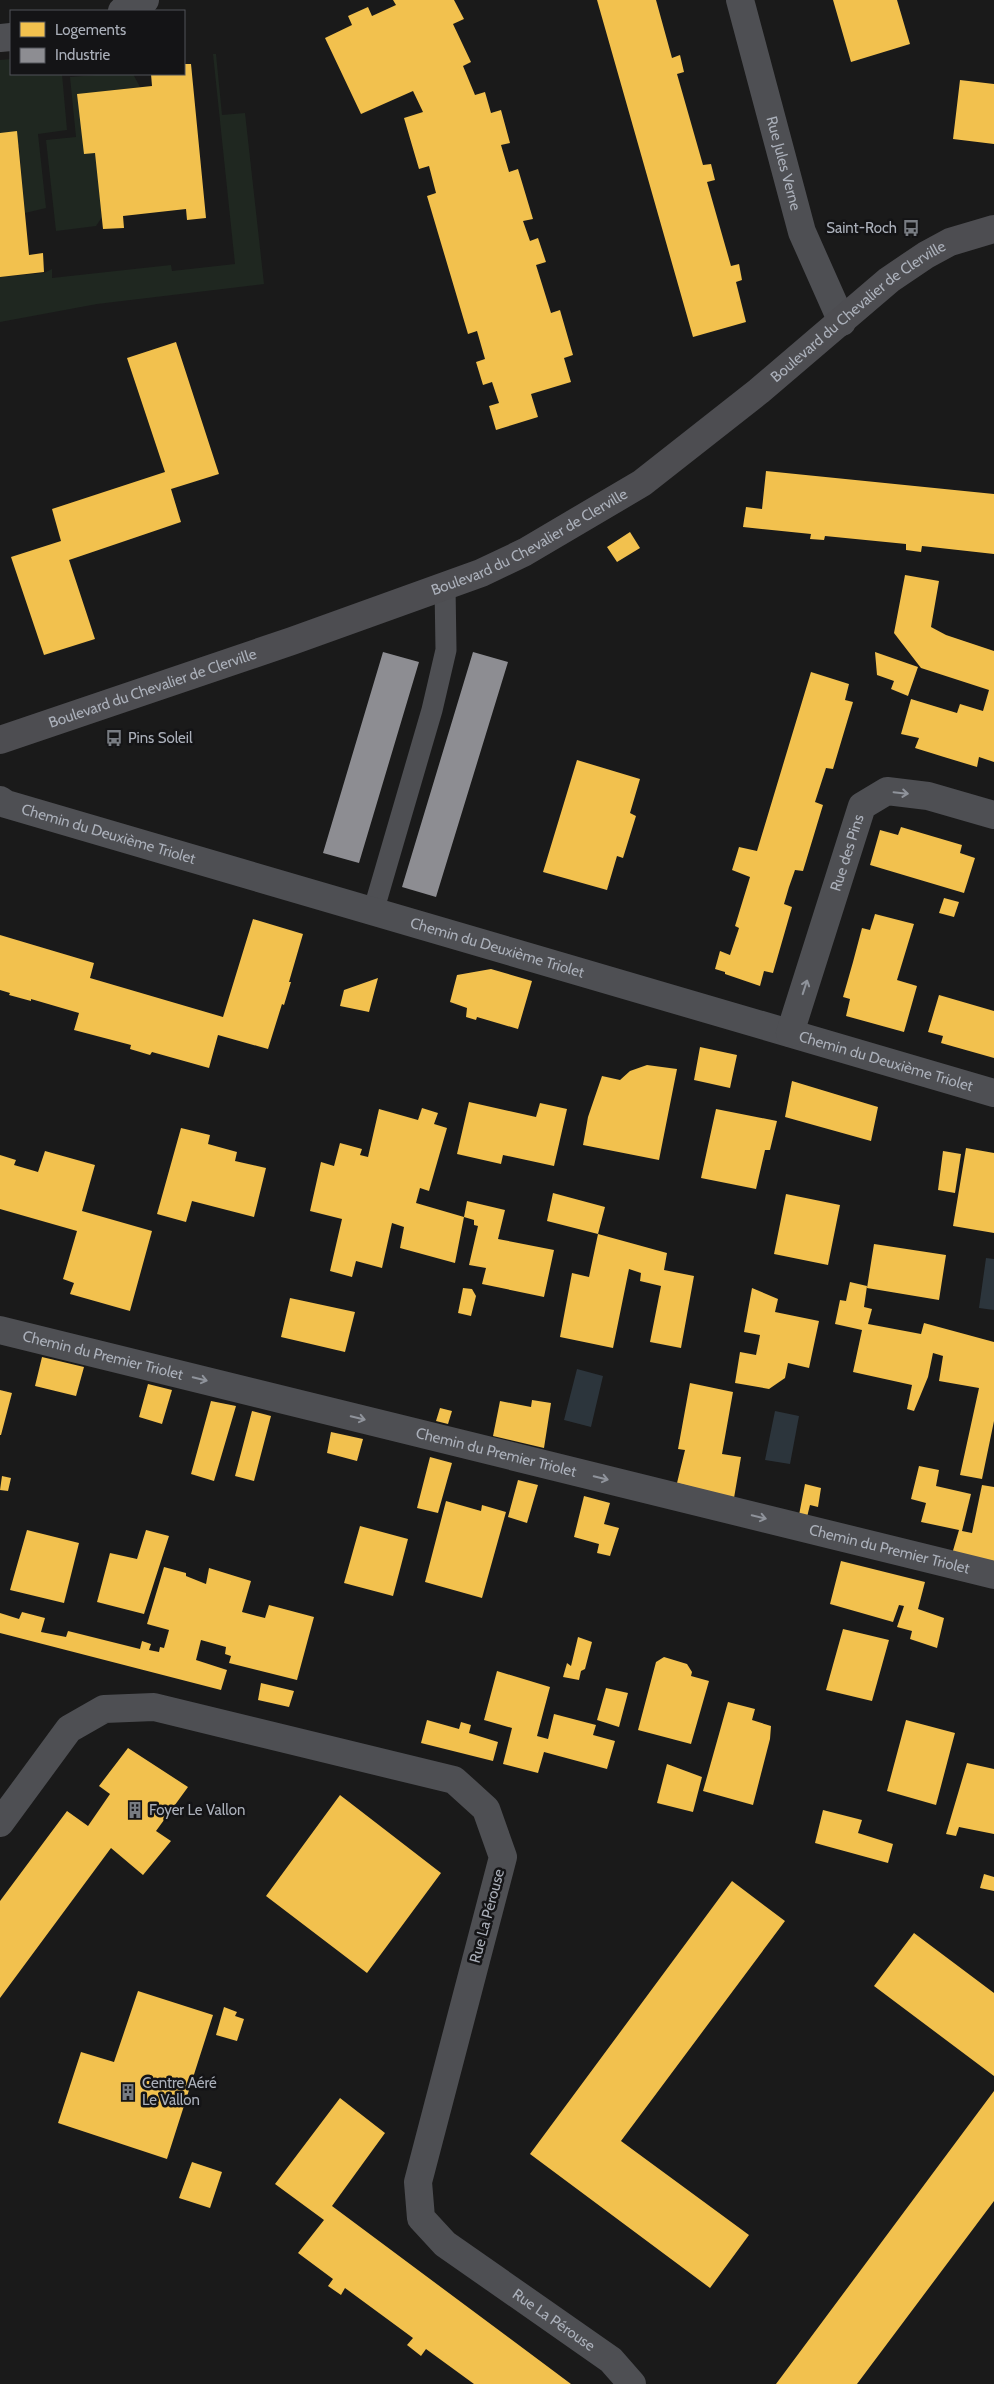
<svg xmlns="http://www.w3.org/2000/svg" width="994" height="2384" viewBox="0 0 994 2384" font-family="Cabin,sans-serif">
	<style>
		.green { fill: #1f2720 }
		.water { fill: #2c353c }
		.homes { fill: #f2c14e }
		.industry { fill: #8d8d92 }
		.lines { fill: none; stroke-linecap: round; stroke-linejoin: round }
		.lane { stroke: #4e4f53; stroke-width: 21 }
		.street { stroke: #4e4f53; stroke-width: 28 }
		.secondary { stroke: #4d4d51; stroke-width: 28 }
		.oneway { stroke: #8f939b }
		.labels { text-anchor: middle; dominant-baseline: central; stroke-width: 5; stroke-linejoin: round; paint-order: stroke }
		.street-label { font-size: 15px; fill: #abb0ba; stroke: #141416 }
		.poi-label { font-size: 15px; fill: #abb0ba; stroke: #141416; text-anchor: start }
	</style>
	<rect width="100%" height="100%" fill="#1a1a1a"/>
	<!-- green -->
	<path class="green" d="M 213,54 L 216,54 L 222,115 L 245,113 L 264,284 L 97,304 L 0,322 L 0,277 L 44,273 L 52,269 L 52,278 L 171,265 L 172,271 L 235,264 Z
		M 11,59 L 11,74 L 62,74 L 67,130 L 38,134 L 46,208 L 25,213 L 19,146 L 0,148 L 0,60 Z
		M 108,74 L 133,74 L 140,87 L 90,93 L 102,217 L 96,226 L 56,231 L 46,140 L 76,137 L 70,77 Z"/>
	<!-- water -->
	<path class="water" d="M 986,1258 L 994,1259 L 994,1310 L 979,1308 Z
		M 577,1369 L 603,1376 L 591,1427 L 564,1420 Z
		M 775,1411 L 799,1416 L 790,1464 L 765,1460 Z"/>
	<!-- homes -->
	<path class="homes" d="M 393,0 L 454,0 L 464,19 L 453,24 L 471,62 L 463,66 L 475,95 L 485,92 L 491,113 L 501,110 L 510,143 L 501,145 L 509,172 L 518,169 L 533,219 L 523,221 L 530,241 L 538,238 L 546,262 L 536,265 L 551,313 L 560,310 L 573,355 L 564,358 L 571,382 L 531,394 L 538,417 L 496,430 L 489,406 L 499,403 L 492,382 L 483,385 L 476,362 L 485,359 L 477,331 L 468,334 L 427,196 L 436,193 L 429,166 L 419,169 L 404,118 L 423,112 L 413,91 L 361,114 L 325,38 L 352,25 L 348,16 L 368,7 L 372,16 L 396,5 Z
		M 597,0 L 656,0 L 672,58 L 680,55 L 684,72 L 677,74 L 703,165 L 711,164 L 715,180 L 707,182 L 731,266 L 739,264 L 742,280 L 736,282 L 746,322 L 693,337 Z
		M 833,0 L 897,0 L 910,44 L 851,62 Z
		M 184,64 L 191,64 L 206,218 L 187,220 L 186,209 L 123,216 L 124,228 L 103,229 L 95,153 L 84,154 L 77,94 L 152,86 L 151,74 L 184,74 Z
		M 960,80 L 994,84 L 994,144 L 953,139 Z
		M 17,131 L 29,255 L 43,253 L 44,272 L 0,277 L 0,133 Z
		M 176,342 L 219,474 L 171,489 L 181,522 L 69,560 L 95,639 L 44,655 L 11,557 L 61,541 L 52,509 L 165,472 L 127,358 Z
		M 766,471 L 994,494 L 994,554 L 922,546 L 921,552 L 906,550 L 906,544 L 825,536 L 824,540 L 810,539 L 811,534 L 743,527 L 746,507 L 762,509 Z
		M 630,532 L 640,548 L 617,562 L 607,547 Z
		M 905,575 L 939,581 L 931,627 L 946,635 L 994,651 L 994,762 L 979,757 L 977,767 L 944,757 L 915,748 L 919,738 L 901,734 L 911,699 L 957,713 L 960,704 L 983,711 L 989,690 L 921,668 L 894,633 Z
		M 875,652 L 918,667 L 908,696 L 891,689 L 894,681 L 877,675 Z
		M 811,672 L 849,684 L 845,700 L 853,702 L 833,769 L 826,768 L 815,802 L 823,805 L 803,871 L 795,870 L 789,887 L 784,904 L 792,907 L 773,973 L 764,971 L 760,986 L 725,974 L 725,972 L 715,969 L 720,951 L 730,955 L 739,928 L 735,926 L 750,877 L 732,870 L 739,847 L 757,851 Z
		M 577,760 L 640,779 L 630,813 L 636,816 L 623,858 L 617,856 L 607,890 L 543,872 Z
		M 901,827 L 962,845 L 960,853 L 975,858 L 964,893 L 870,865 L 880,830 L 898,835 Z
		M 944,898 L 959,902 L 954,917 L 939,913 Z
		M 875,914 L 914,924 L 897,980 L 917,986 L 904,1032 L 846,1016 L 850,999 L 843,997 L 853,962 L 862,928 L 870,930 Z
		M 253,919 L 303,934 L 289,982 L 291,982 L 284,1005 L 282,1004 L 268,1049 L 218,1035 L 209,1068 L 152,1052 L 150,1055 L 130,1049 L 131,1045 L 74,1030 L 79,1013 L 31,999 L 31,1001 L 9,995 L 10,993 L 0,990 L 0,935 L 94,963 L 90,978 L 223,1017 Z
		M 491,969 L 532,981 L 518,1029 L 477,1017 L 476,1020 L 466,1017 L 467,1008 L 450,1002 L 457,975 Z
		M 378,978 L 369,1012 L 340,1006 L 344,990 Z
		M 939,995 L 994,1011 L 994,1058 L 941,1043 L 943,1036 L 928,1032 Z
		M 700,1047 L 737,1055 L 730,1088 L 694,1080 Z
		M 647,1065 L 677,1069 L 659,1160 L 583,1145 L 588,1117 L 602,1076 L 620,1080 L 630,1071 Z
		M 792,1081 L 878,1107 L 871,1141 L 785,1117 Z
		M 469,1102 L 536,1117 L 540,1103 L 567,1109 L 554,1166 L 503,1155 L 501,1164 L 457,1154 Z
		M 422,1108 L 438,1113 L 434,1124 L 447,1128 L 429,1191 L 420,1188 L 416,1203 L 464,1217 L 455,1263 L 400,1248 L 404,1227 L 392,1223 L 382,1268 L 356,1261 L 352,1277 L 330,1271 L 342,1219 L 310,1211 L 321,1162 L 334,1166 L 340,1143 L 362,1149 L 360,1155 L 368,1157 L 379,1109 L 418,1120 Z
		M 716,1109 L 777,1121 L 770,1150 L 765,1150 L 756,1189 L 701,1178 Z
		M 181,1128 L 210,1135 L 208,1144 L 237,1152 L 235,1161 L 266,1168 L 254,1217 L 192,1201 L 186,1222 L 157,1214 Z
		M 966,1148 L 994,1153 L 994,1233 L 953,1226 Z
		M 45,1151 L 95,1165 L 82,1211 L 152,1231 L 130,1311 L 70,1294 L 74,1283 L 63,1279 L 77,1231 L 0,1209 L 0,1155 L 16,1160 L 14,1165 L 38,1172 Z
		M 943,1151 L 961,1154 L 955,1193 L 938,1190 Z
		M 553,1193 L 605,1207 L 598,1234 L 547,1221 Z
		M 786,1194 L 840,1205 L 828,1265 L 774,1254 Z
		M 467,1201 L 505,1210 L 498,1239 L 554,1250 L 544,1297 L 482,1284 L 486,1268 L 469,1265 L 478,1226 L 474,1225 L 474,1220 L 464,1217 Z
		M 598,1234 L 667,1253 L 664,1270 L 694,1276 L 681,1348 L 650,1342 L 661,1286 L 640,1281 L 641,1273 L 629,1269 L 613,1348 L 560,1337 L 572,1273 L 589,1277 Z
		M 874,1244 L 946,1255 L 939,1300 L 867,1288 Z
		M 850,1282 L 867,1286 L 864,1307 L 872,1309 L 868,1324 L 921,1334 L 924,1323 L 994,1342 L 994,1421 L 982,1479 L 960,1475 L 979,1388 L 939,1381 L 943,1356 L 933,1353 L 928,1377 L 914,1411 L 907,1409 L 912,1385 L 853,1372 L 862,1330 L 835,1324 L 840,1300 L 846,1301 Z
		M 463,1288 L 472,1289 L 476,1296 L 471,1316 L 458,1313 Z
		M 752,1288 L 778,1299 L 775,1312 L 819,1321 L 809,1368 L 788,1363 L 785,1378 L 769,1389 L 735,1383 L 740,1352 L 756,1355 L 760,1335 L 744,1332 Z
		M 290,1298 L 355,1312 L 345,1352 L 281,1337 Z
		M 42,1357 L 84,1367 L 76,1396 L 35,1386 Z
		M 690,1383 L 733,1392 L 722,1454 L 741,1457 L 734,1498 L 677,1483 L 685,1450 L 678,1449 Z
		M 148,1384 L 172,1390 L 162,1424 L 139,1417 Z
		M 0,1390 L 12,1393 L 1,1435 L 0,1435 Z
		M 532,1400 L 551,1403 L 544,1448 L 493,1436 L 500,1401 L 531,1407 Z
		M 211,1401 L 236,1406 L 214,1481 L 191,1474 Z
		M 440,1408 L 452,1411 L 448,1424 L 436,1421 Z
		M 252,1411 L 271,1416 L 254,1481 L 235,1476 Z
		M 331,1432 L 363,1439 L 357,1461 L 327,1453 Z
		M 430,1457 L 452,1463 L 438,1513 L 417,1508 Z
		M 919,1466 L 939,1470 L 936,1486 L 971,1494 L 962,1531 L 972,1533 L 982,1485 L 994,1487 L 994,1565 L 952,1554 L 959,1530 L 921,1522 L 926,1503 L 911,1499 Z
		M 2,1476 L 11,1478 L 8,1491 L 0,1490 Z
		M 518,1480 L 538,1485 L 527,1523 L 508,1517 Z
		M 805,1484 L 821,1488 L 818,1507 L 810,1505 L 807,1517 L 799,1515 Z
		M 584,1496 L 610,1503 L 604,1524 L 619,1528 L 610,1556 L 597,1553 L 599,1544 L 574,1537 Z
		M 446,1501 L 481,1511 L 482,1505 L 506,1512 L 482,1598 L 425,1582 Z
		M 360,1526 L 408,1539 L 393,1596 L 344,1583 Z
		M 27,1530 L 79,1543 L 64,1603 L 10,1590 Z
		M 146,1530 L 169,1536 L 144,1614 L 97,1602 L 110,1553 L 137,1559 Z
		M 841,1561 L 925,1582 L 918,1609 L 944,1618 L 937,1648 L 910,1639 L 912,1631 L 897,1627 L 904,1606 L 899,1605 L 893,1622 L 830,1604 Z
		M 164,1567 L 186,1573 L 186,1576 L 206,1584 L 209,1568 L 251,1581 L 242,1612 L 265,1618 L 269,1605 L 314,1617 L 297,1680 L 229,1663 L 231,1656 L 225,1654 L 226,1647 L 201,1640 L 196,1660 L 227,1670 L 221,1690 L 0,1633 L 0,1613 L 19,1619 L 22,1612 L 45,1618 L 41,1632 L 66,1637 L 68,1631 L 140,1649 L 142,1641 L 151,1644 L 149,1650 L 159,1652 L 160,1647 L 164,1648 L 169,1630 L 147,1624 Z
		M 843,1629 L 889,1640 L 872,1701 L 826,1690 Z
		M 578,1637 L 592,1642 L 585,1669 L 581,1671 L 579,1680 L 563,1677 L 567,1663 L 571,1666 Z
		M 664,1657 L 687,1664 L 692,1672 L 691,1676 L 709,1681 L 691,1744 L 638,1730 L 656,1662 Z
		M 497,1671 L 550,1687 L 537,1736 L 548,1739 L 554,1714 L 596,1725 L 593,1735 L 615,1741 L 607,1769 L 544,1752 L 538,1773 L 503,1764 L 512,1728 L 484,1720 Z
		M 261,1683 L 294,1691 L 289,1707 L 258,1700 Z
		M 606,1688 L 628,1693 L 619,1727 L 597,1720 Z
		M 728,1702 L 755,1709 L 752,1720 L 771,1726 L 770,1739 L 753,1805 L 703,1791 Z
		M 427,1720 L 459,1729 L 461,1722 L 471,1725 L 469,1733 L 498,1742 L 493,1761 L 421,1743 Z
		M 906,1720 L 955,1733 L 936,1805 L 887,1791 Z
		M 128,1748 L 188,1787 L 156,1831 L 171,1841 L 143,1875 L 111,1848 L 0,1998 L 0,1901 L 67,1811 L 88,1826 L 110,1794 L 99,1786 Z
		M 967,1763 L 994,1769 L 994,1834 L 959,1827 L 956,1836 L 946,1834 Z
		M 667,1764 L 702,1777 L 693,1812 L 657,1803 Z
		M 340,1795 L 441,1873 L 367,1973 L 266,1896 Z
		M 823,1810 L 862,1820 L 858,1833 L 893,1844 L 888,1863 L 815,1843 Z
		M 984,1874 L 994,1877 L 994,1891 L 980,1888 Z
		M 732,1881 L 785,1921 L 621,2141 L 749,2235 L 710,2288 L 530,2154 Z
		M 914,1933 L 994,1993 L 994,2076 L 874,1986 Z
		M 138,1991 L 213,2015 L 167,2159 L 58,2123 L 81,2052 L 114,2062 Z
		M 224,2007 L 237,2012 L 235,2016 L 244,2019 L 237,2041 L 216,2035 Z
		M 994,2091 L 994,2201 L 857,2384 L 776,2384 Z
		M 340,2098 L 385,2133 L 332,2206 L 571,2384 L 474,2384 L 426,2349 L 421,2356 L 407,2345 L 413,2338 L 345,2288 L 341,2295 L 328,2286 L 333,2279 L 298,2253 L 324,2220 L 275,2184 Z
		M 192,2162 L 222,2172 L 210,2208 L 179,2198 Z"/>
	<!-- industry -->
	<path class="industry" d="M 383,652 L 419,662 L 359,863 L 323,853 Z
		M 473,652 L 508,662 L 436,897 L 402,887 Z"/>
	<g class="lines">
		<!-- lane -->
		<path class="lane" d="M 373,912 L 432,710 L 446,650 L 445,586"/>
		<!-- street -->
		<g class="street">
			<path id="s1" d="M 740,0 L 802,232 L 842,322"/>
			<path d="M 122,11 L 145,0"/>
			<path d="M 0,38 L 11,37"/>
			<path id="s2" d="M 0,800 L 6,804 L 994,1093"/>
			<path id="s3" d="M 790,1033 L 862,806 L 887,791 L 928,796 L 994,815"/>
			<path id="s4" d="M 0,1330 L 994,1575"/>
			<path id="s5" d="M 0,1823 L 69,1729 L 104,1709 L 154,1707 L 454,1780 L 486,1809 L 503,1857 L 418,2182 L 421,2218 L 445,2244 L 611,2360 L 632,2384"/>
		</g>
		<!-- secondary -->
		<path class="secondary" id="s6" d="M 0,740 L 292,641 L 481,573 L 525,552 L 642,483 L 759,391 L 889,280 L 926,255 L 950,242 L 994,229"/>
	</g>
	<!-- one-way arrows -->
	<defs><path id="oneway-shaft" d="M-6 0H5M1.5-3L5.5 0L1.5 3" fill="none" stroke-width="1.6" stroke-linecap="round" stroke-linejoin="round" transform="scale(1.25)"/></defs>
	<g class="oneway">
		<use href="#oneway-shaft" transform="translate(901 793) rotate(6)"/>
		<use href="#oneway-shaft" transform="translate(805 987) rotate(-72)"/>
		<use href="#oneway-shaft" transform="translate(200 1379) rotate(14)"/>
		<use href="#oneway-shaft" transform="translate(358 1418) rotate(14)"/>
		<use href="#oneway-shaft" transform="translate(601 1478) rotate(14)"/>
		<use href="#oneway-shaft" transform="translate(759 1517) rotate(14)"/>
	</g>
	<!-- icons -->
	<defs>
		<g id="bus-bare" transform="scale(1.35)"><path d="M-5-6H5V4H4V6H2V4H-2V6H-4V4H-5ZM-3.5-4V0h7V-4ZM-3.5 1.2v1.5H-2V1.2ZM2 1.2v1.5H3.5V1.2Z" fill="#787c82" stroke="#141416" stroke-width="2.5" paint-order="stroke"/></g>
		<g id="building-bare" transform="scale(1.35)"><path d="M-4-6H4V6H1V3H-1V6H-4ZM-2.5-4.3h1.7v1.8h-1.7ZM.8-4.3h1.7v1.8H.8ZM-2.5-1h1.7V.8h-1.7ZM.8-1h1.7V.8H.8Z" fill="#787c82" stroke="#141416" stroke-width="2.5" paint-order="stroke"/></g>
	</defs>
	<g fill-rule="evenodd">
		<use href="#bus-bare" x="911" y="228"/>
		<use href="#bus-bare" x="114" y="738"/>
		<use href="#building-bare" x="135" y="1810"/>
		<use href="#building-bare" x="128" y="2092"/>
	</g>
	<g class="labels">
		<!-- street labels -->
		<g class="street-label">
			<text stroke="none"><textPath href="#s1" startOffset="169">Rue Jules Verne</textPath></text>
			<text stroke="none"><textPath href="#s6" startOffset="970">Boulevard du Chevalier de Clerville</textPath></text>
			<text stroke="none"><textPath href="#s6" startOffset="566">Boulevard du Chevalier de Clerville</textPath></text>
			<text stroke="none"><textPath href="#s6" startOffset="161">Boulevard du Chevalier de Clerville</textPath></text>
			<text stroke="none"><textPath href="#s2" startOffset="114">Chemin du Deuxième Triolet</textPath></text>
			<text stroke="none"><textPath href="#s3" startOffset="189">Rue des Pins</textPath></text>
			<text stroke="none"><textPath href="#s2" startOffset="519">Chemin du Deuxième Triolet</textPath></text>
			<text stroke="none"><textPath href="#s2" startOffset="924">Chemin du Deuxième Triolet</textPath></text>
			<text stroke="none"><textPath href="#s4" startOffset="106">Chemin du Premier Triolet</textPath></text>
			<text stroke="none"><textPath href="#s4" startOffset="511">Chemin du Premier Triolet</textPath></text>
			<text stroke="none"><textPath href="#s4" startOffset="916">Chemin du Premier Triolet</textPath></text>
			<text transform="translate(487 1916) rotate(-75)">Rue La Pérouse</text>
			<text stroke="none"><textPath href="#s5" startOffset="1150">Rue La Pérouse</textPath></text>
		</g>
		<!-- poi labels -->
		<g class="poi-label">
			<text x="897" y="228" text-anchor="end">Saint-Roch</text>
			<text x="128" y="738">Pins Soleil</text>
			<text x="149" y="1810">Foyer Le Vallon</text>
			<text x="142" y="2083">Centre Aéré<tspan x="142" dy="17">Le Vallon</tspan></text>
		</g>
	</g>
	<!-- legend -->
	<rect x="10" y="10" width="175" height="65" fill="#141416" stroke="#505258"/>
	<rect x="20" y="22" width="25" height="15" fill="#f2c14e" stroke="#505258"/>
	<text x="55" y="35" font-size="15" fill="#abb0ba">Logements</text>
	<rect x="20" y="48" width="25" height="15" fill="#8d8d92" stroke="#505258"/>
	<text x="55" y="60" font-size="15" fill="#abb0ba">Industrie</text>
</svg>
